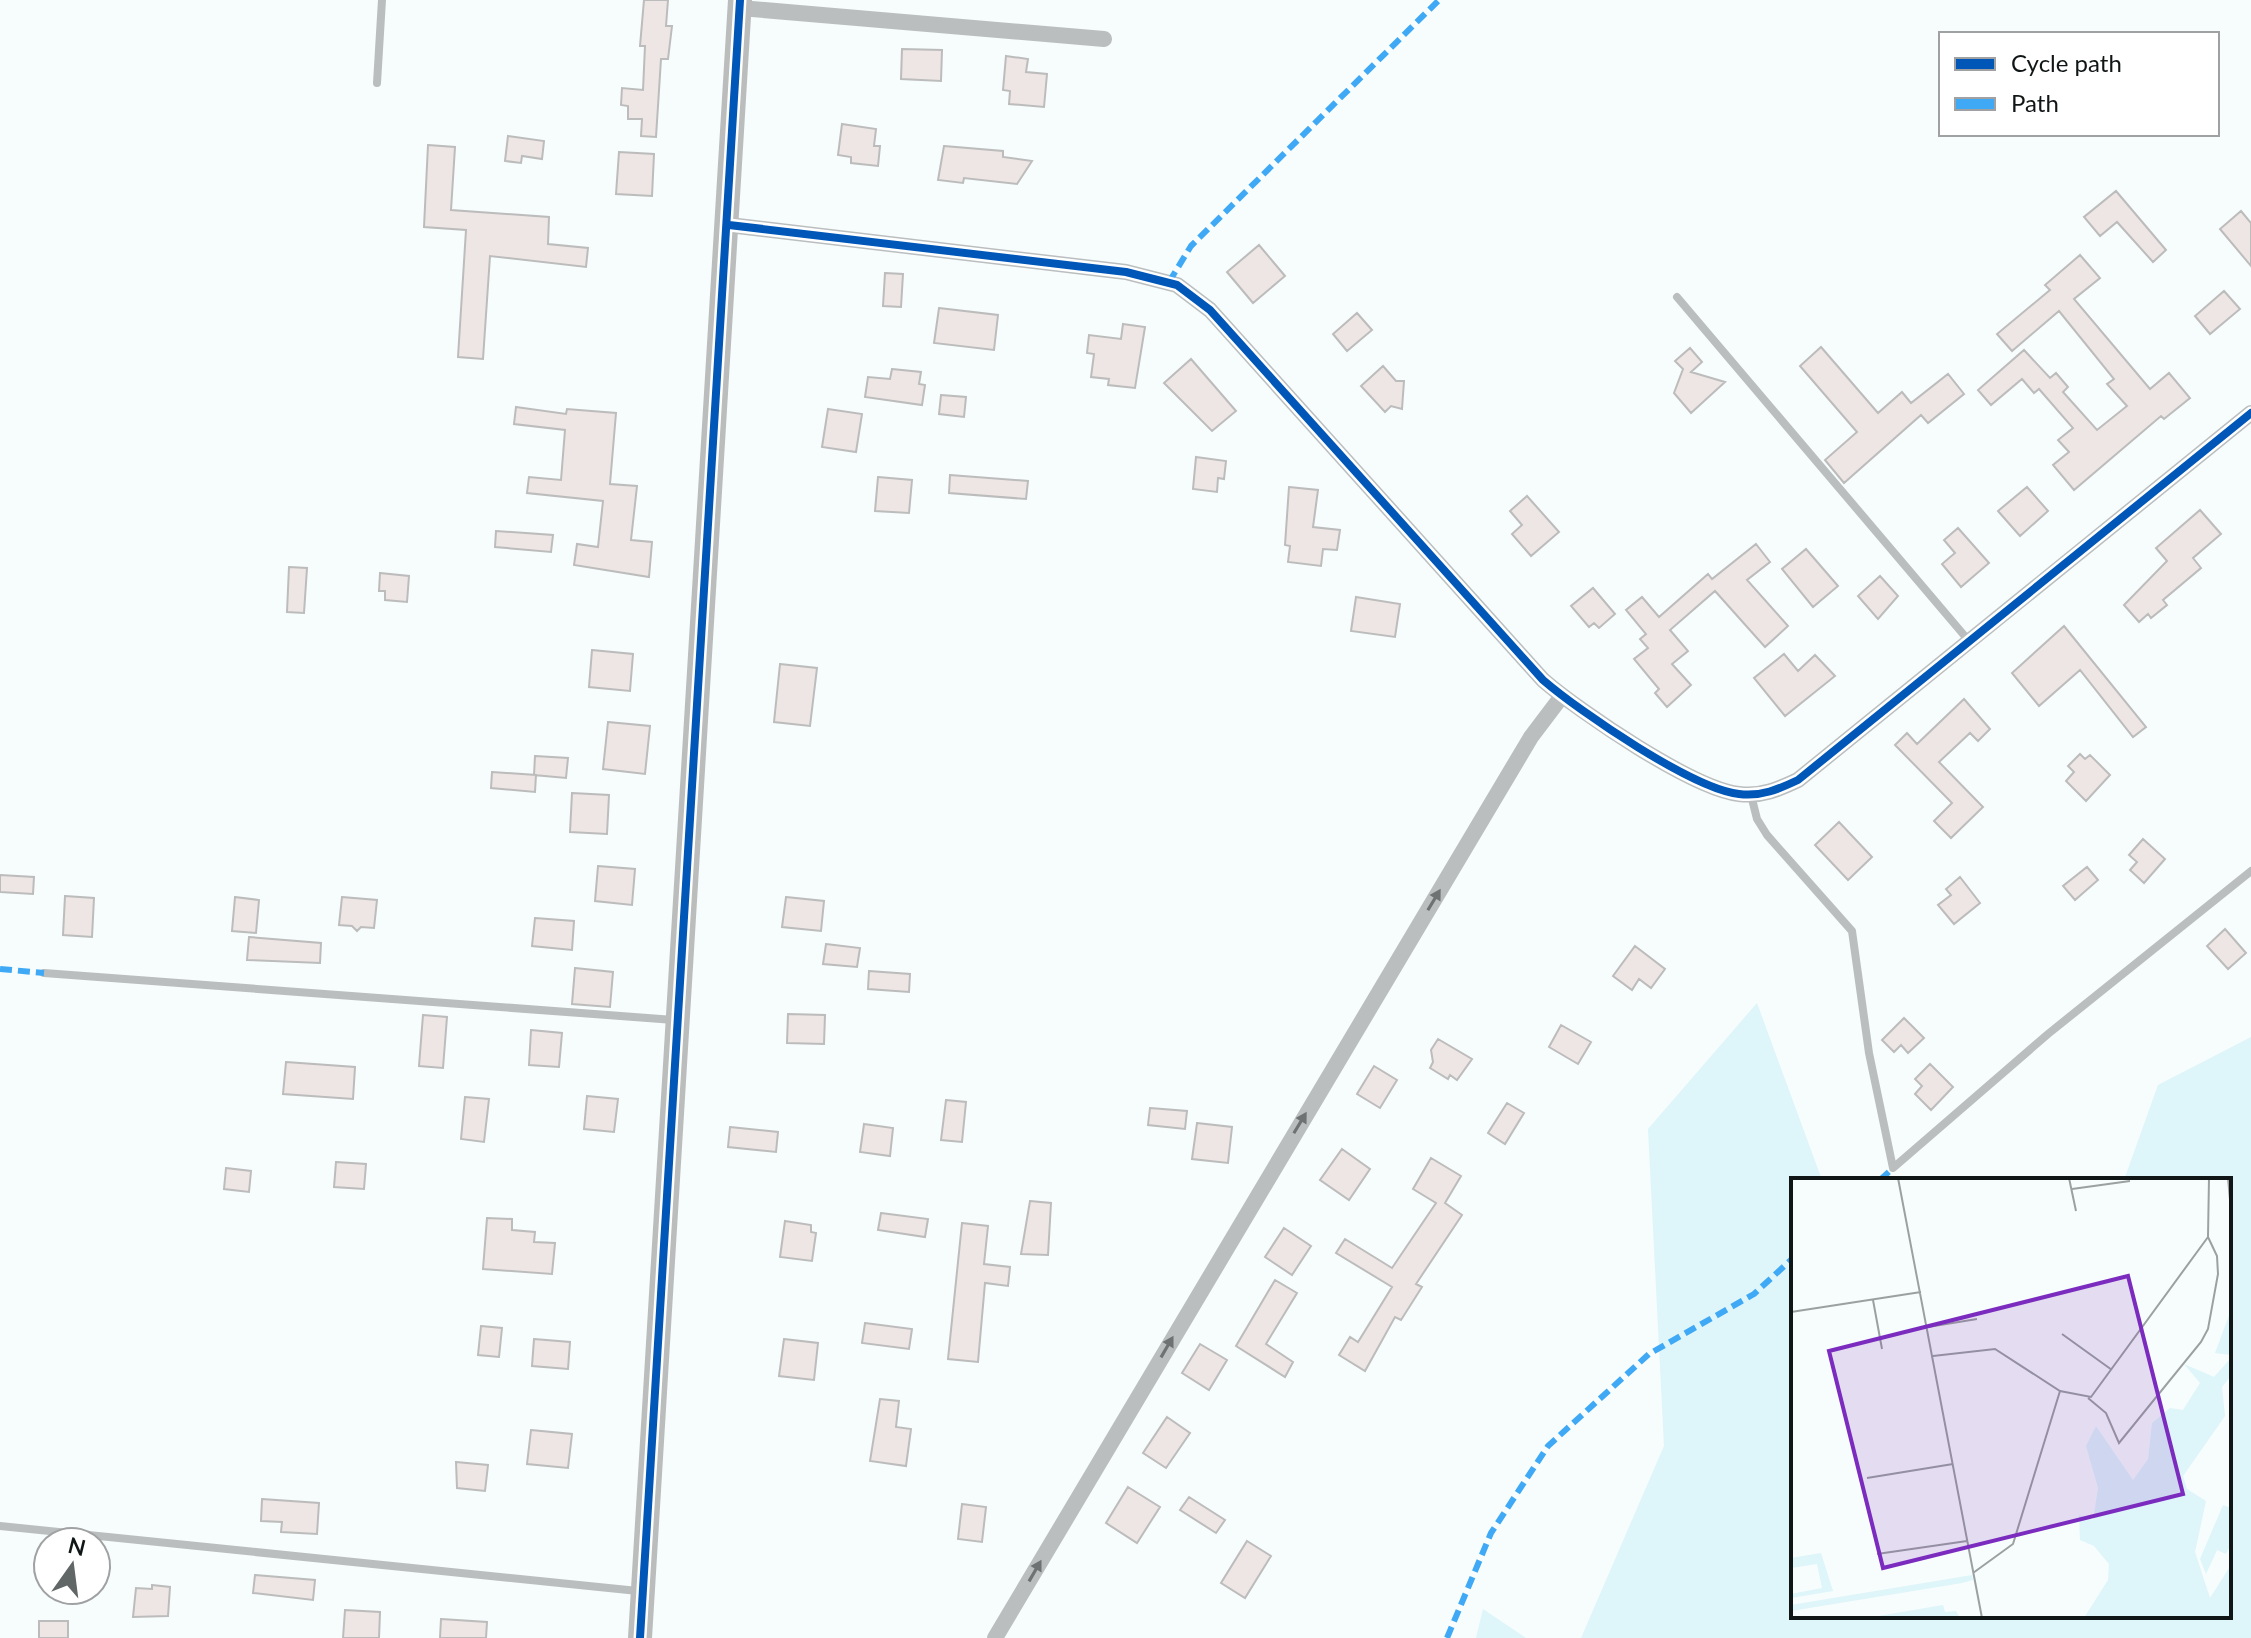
<svg xmlns="http://www.w3.org/2000/svg" width="2251" height="1638" viewBox="0 0 2251 1638" font-family="Lato,sans-serif">
	<style>
		.green { fill: #def5fa }
		.building { fill: #eee6e4; stroke: #bcbcbc; stroke-width: 2 }
		.lines { fill: none; stroke-linecap: round; stroke-linejoin: round }
		.lane { stroke: #bbbebf; stroke-width: 8 }
		.street { stroke: #bbbebf; stroke-width: 16 }
		.secondary { stroke: #bbbdbd; stroke-width: 24 }
		.quiet { stroke: #3fa9f5; stroke-width: 6; stroke-dasharray: 12 6; stroke-linecap: butt }
		.cycleway-casing { stroke: #fff; stroke-width: 13 }
		.cycleway { stroke: #0057b8; stroke-width: 8 }
		.oneway { fill: #6e7273 }
		.inset-road { fill: none; stroke: #9ba0a0; stroke-width: 2 }
		.view { fill: #7b2cbf; fill-opacity: 0.15; stroke: #7b2cbf; stroke-width: 4 }
		.inset-edge { fill: none; stroke: #101516; stroke-width: 4 }
	</style>
	<rect width="100%" height="100%" fill="#f7fcfc"/>
	<!-- green -->
	<path class="green" d="M 1757,1003 L 1822,1180 L 1793,1180 L 1793,1616 L 2229,1616 L 2229,1180 L 2124,1180 L 2158,1085 L 2251,1037 L 2251,1638 L 1581,1638 L 1664,1446 L 1648,1129 Z
		M 1483,1609 L 1526,1638 L 1476,1638 Z"/>
	<!-- building -->
	<path class="building" d="M 644,0 L 668,0 L 666,26 L 672,26 L 668,59 L 661,59 L 656,137 L 641,136 L 642,119 L 628,119 L 628,106 L 621,105 L 622,88 L 643,90 L 645,46 L 640,46 Z
		M 902,49 L 942,50 L 941,81 L 901,79 Z
		M 1006,56 L 1028,59 L 1026,72 L 1047,74 L 1044,107 L 1009,104 L 1010,91 L 1003,90 Z
		M 842,124 L 876,129 L 874,146 L 880,146 L 878,166 L 851,163 L 851,157 L 838,155 Z
		M 508,136 L 544,141 L 542,159 L 522,156 L 521,163 L 505,161 Z
		M 428,145 L 455,147 L 451,210 L 549,217 L 548,244 L 588,248 L 586,267 L 490,256 L 483,359 L 458,357 L 466,230 L 424,227 Z
		M 944,146 L 1003,151 L 1003,157 L 1032,161 L 1017,184 L 964,178 L 963,183 L 938,180 Z
		M 619,152 L 654,154 L 652,196 L 616,194 Z
		M 2116,191 L 2166,250 L 2153,262 L 2117,222 L 2100,236 L 2084,217 Z
		M 2241,211 L 2251,223 L 2251,266 L 2220,229 Z
		M 1259,245 L 1285,276 L 1253,303 L 1227,272 Z
		M 2080,255 L 2100,278 L 2074,299 L 2150,389 L 2169,373 L 2190,398 L 2164,419 L 2161,416 L 2074,490 L 2053,465 L 2069,452 L 2058,440 L 2073,428 L 2039,389 L 2034,393 L 2022,379 L 1991,405 L 1978,390 L 2024,350 L 2050,378 L 2056,373 L 2068,387 L 2063,392 L 2097,430 L 2127,406 L 2107,384 L 2114,379 L 2059,311 L 2012,351 L 1997,334 L 2050,290 L 2045,285 Z
		M 885,273 L 903,274 L 901,307 L 883,306 Z
		M 2224,291 L 2240,309 L 2210,334 L 2195,316 Z
		M 939,308 L 998,315 L 994,350 L 934,343 Z
		M 1357,313 L 1372,330 L 1347,351 L 1333,334 Z
		M 1123,324 L 1145,327 L 1135,388 L 1108,385 L 1109,379 L 1091,377 L 1094,354 L 1087,353 L 1089,335 L 1121,339 Z
		M 1821,347 L 1878,413 L 1902,392 L 1911,403 L 1948,374 L 1964,394 L 1928,423 L 1921,415 L 1844,483 L 1825,460 L 1857,432 L 1800,366 Z
		M 1690,348 L 1702,362 L 1691,372 L 1725,382 L 1691,413 L 1674,393 L 1683,369 L 1675,361 Z
		M 1191,359 L 1236,411 L 1212,431 L 1164,383 Z
		M 1383,366 L 1396,381 L 1404,381 L 1402,409 L 1391,406 L 1385,412 L 1361,386 Z
		M 892,369 L 921,372 L 919,384 L 925,385 L 922,405 L 865,397 L 868,377 L 890,379 Z
		M 941,395 L 966,397 L 964,417 L 939,414 Z
		M 516,407 L 566,414 L 567,409 L 616,413 L 610,484 L 637,486 L 631,540 L 652,542 L 649,577 L 574,565 L 577,544 L 598,547 L 603,501 L 527,493 L 529,477 L 561,480 L 565,430 L 514,424 Z
		M 828,409 L 862,414 L 856,452 L 822,447 Z
		M 1196,457 L 1226,461 L 1224,479 L 1218,478 L 1217,492 L 1193,489 Z
		M 950,475 L 1028,481 L 1026,499 L 949,493 Z
		M 878,477 L 912,480 L 909,513 L 875,511 Z
		M 1289,487 L 1318,490 L 1313,527 L 1340,530 L 1337,550 L 1323,549 L 1321,566 L 1288,562 L 1290,546 L 1285,545 Z
		M 2027,487 L 2048,511 L 2020,536 L 1998,511 Z
		M 1527,496 L 1559,532 L 1531,556 L 1512,534 L 1522,525 L 1510,511 Z
		M 2200,510 L 2221,534 L 2193,558 L 2201,568 L 2163,600 L 2167,605 L 2151,618 L 2148,614 L 2139,622 L 2124,605 L 2167,561 L 2156,548 Z
		M 1958,528 L 1989,563 L 1961,587 L 1942,564 L 1955,553 L 1944,540 Z
		M 496,531 L 553,535 L 551,552 L 495,547 Z
		M 1756,544 L 1770,562 L 1747,580 L 1788,626 L 1765,647 L 1715,591 L 1670,630 L 1688,651 L 1672,664 L 1691,685 L 1667,707 L 1655,693 L 1659,689 L 1634,659 L 1648,648 L 1640,639 L 1646,634 L 1626,610 L 1642,597 L 1659,617 L 1708,574 L 1712,579 Z
		M 1806,549 L 1838,586 L 1813,607 L 1782,569 Z
		M 289,567 L 307,568 L 304,613 L 287,612 Z
		M 380,573 L 409,576 L 407,602 L 385,600 L 385,591 L 379,591 Z
		M 1880,576 L 1898,596 L 1878,619 L 1858,596 Z
		M 1593,588 L 1615,614 L 1599,628 L 1594,623 L 1589,627 L 1571,606 Z
		M 1356,597 L 1400,604 L 1395,637 L 1351,631 Z
		M 2064,626 L 2146,727 L 2133,737 L 2080,670 L 2039,706 L 2012,673 Z
		M 592,650 L 633,654 L 630,691 L 589,687 Z
		M 1784,654 L 1798,671 L 1815,655 L 1835,676 L 1785,716 L 1754,678 Z
		M 780,664 L 817,668 L 810,726 L 774,722 Z
		M 1964,699 L 1990,729 L 1978,741 L 1970,733 L 1939,762 L 1983,807 L 1951,838 L 1934,821 L 1952,803 L 1895,745 L 1907,733 L 1917,744 Z
		M 608,722 L 650,726 L 645,774 L 603,769 Z
		M 2080,754 L 2085,759 L 2090,755 L 2110,775 L 2086,801 L 2066,781 L 2074,772 L 2068,766 Z
		M 535,756 L 568,758 L 566,778 L 534,775 Z
		M 492,772 L 536,775 L 535,792 L 491,788 Z
		M 572,793 L 609,795 L 607,834 L 570,832 Z
		M 1839,822 L 1872,857 L 1848,880 L 1815,845 Z
		M 2143,839 L 2165,859 L 2144,883 L 2130,870 L 2137,862 L 2129,855 Z
		M 598,866 L 635,869 L 632,905 L 595,901 Z
		M 2087,867 L 2098,880 L 2075,900 L 2063,886 Z
		M 0,875 L 34,877 L 33,894 L 0,892 Z
		M 1960,877 L 1980,903 L 1954,924 L 1938,905 L 1951,895 L 1946,889 Z
		M 65,896 L 94,898 L 92,937 L 63,935 Z
		M 235,897 L 259,900 L 256,933 L 232,931 Z
		M 342,897 L 377,900 L 374,928 L 361,927 L 357,931 L 352,926 L 339,925 Z
		M 786,897 L 824,901 L 821,931 L 782,927 Z
		M 535,918 L 574,921 L 572,950 L 532,946 Z
		M 2225,929 L 2246,953 L 2228,969 L 2207,946 Z
		M 249,937 L 321,943 L 320,963 L 247,960 Z
		M 826,944 L 860,948 L 857,967 L 823,964 Z
		M 1635,946 L 1665,969 L 1651,988 L 1639,979 L 1632,990 L 1613,976 Z
		M 575,968 L 613,972 L 610,1007 L 572,1004 Z
		M 869,971 L 910,974 L 909,992 L 868,989 Z
		M 788,1014 L 825,1015 L 824,1044 L 787,1043 Z
		M 423,1015 L 447,1017 L 443,1068 L 419,1066 Z
		M 1904,1018 L 1924,1038 L 1908,1053 L 1901,1045 L 1894,1052 L 1882,1040 Z
		M 1561,1025 L 1591,1042 L 1578,1064 L 1549,1047 Z
		M 531,1030 L 562,1033 L 559,1067 L 529,1065 Z
		M 1438,1039 L 1472,1059 L 1457,1080 L 1450,1075 L 1448,1079 L 1430,1068 L 1433,1062 L 1431,1050 Z
		M 286,1062 L 355,1067 L 353,1099 L 283,1094 Z
		M 1930,1064 L 1953,1087 L 1931,1110 L 1915,1094 L 1922,1086 L 1915,1079 Z
		M 1374,1066 L 1397,1080 L 1380,1108 L 1357,1094 Z
		M 587,1096 L 618,1099 L 614,1132 L 584,1129 Z
		M 465,1097 L 489,1099 L 484,1142 L 461,1139 Z
		M 946,1100 L 966,1102 L 962,1142 L 941,1140 Z
		M 1507,1103 L 1524,1113 L 1505,1144 L 1488,1133 Z
		M 1150,1108 L 1187,1111 L 1185,1129 L 1148,1125 Z
		M 1197,1123 L 1232,1127 L 1228,1163 L 1192,1159 Z
		M 864,1124 L 893,1128 L 890,1156 L 860,1152 Z
		M 730,1127 L 778,1132 L 776,1152 L 728,1147 Z
		M 1342,1149 L 1370,1169 L 1349,1200 L 1320,1180 Z
		M 1431,1158 L 1461,1176 L 1445,1203 L 1462,1215 L 1416,1284 L 1422,1287 L 1401,1320 L 1395,1317 L 1365,1371 L 1339,1355 L 1350,1337 L 1358,1342 L 1392,1287 L 1336,1253 L 1345,1239 L 1392,1268 L 1436,1203 L 1413,1189 Z
		M 336,1162 L 366,1164 L 364,1189 L 334,1187 Z
		M 226,1168 L 251,1171 L 249,1192 L 224,1189 Z
		M 1030,1201 L 1051,1203 L 1048,1255 L 1021,1254 Z
		M 881,1213 L 928,1219 L 925,1237 L 878,1230 Z
		M 487,1218 L 512,1219 L 512,1230 L 535,1232 L 534,1242 L 555,1243 L 552,1274 L 483,1269 Z
		M 785,1221 L 811,1225 L 811,1232 L 816,1233 L 812,1261 L 780,1257 Z
		M 962,1223 L 988,1226 L 984,1264 L 1010,1267 L 1008,1286 L 985,1283 L 978,1362 L 948,1359 Z
		M 1284,1228 L 1311,1246 L 1292,1275 L 1265,1257 Z
		M 1275,1280 L 1297,1293 L 1266,1344 L 1293,1362 L 1285,1377 L 1236,1346 Z
		M 865,1323 L 912,1329 L 909,1349 L 862,1343 Z
		M 481,1326 L 502,1328 L 499,1357 L 478,1355 Z
		M 534,1339 L 570,1342 L 568,1369 L 532,1366 Z
		M 784,1339 L 818,1343 L 814,1380 L 779,1376 Z
		M 1200,1344 L 1227,1360 L 1209,1390 L 1182,1373 Z
		M 880,1399 L 899,1401 L 896,1427 L 911,1429 L 906,1466 L 870,1461 Z
		M 1167,1417 L 1190,1433 L 1166,1468 L 1143,1453 Z
		M 531,1430 L 572,1434 L 568,1468 L 527,1464 Z
		M 456,1462 L 488,1465 L 485,1491 L 457,1488 Z
		M 1128,1487 L 1160,1507 L 1137,1543 L 1106,1523 Z
		M 1189,1497 L 1225,1520 L 1216,1533 L 1180,1510 Z
		M 262,1499 L 319,1503 L 317,1534 L 281,1532 L 282,1522 L 261,1521 Z
		M 962,1504 L 986,1507 L 982,1542 L 958,1539 Z
		M 1247,1541 L 1271,1556 L 1245,1598 L 1221,1583 Z
		M 255,1575 L 315,1580 L 313,1600 L 253,1593 Z
		M 152,1585 L 170,1587 L 168,1616 L 133,1617 L 136,1588 L 152,1589 Z
		M 345,1610 L 380,1612 L 379,1638 L 343,1638 Z
		M 441,1619 L 487,1622 L 486,1638 L 440,1638 Z
		M 39,1621 L 68,1621 L 68,1638 L 39,1638 Z"/>
	<g class="lines">
		<!-- lane -->
		<path class="lane" d="M 377,83 L 382,0
			M 1677,297 L 1969,641
			M 1751,795 L 1757,819 L 1767,835 L 1852,931 L 1869,1053 L 1893,1168 L 2048,1034 L 2251,871
			M 44,973 L 674,1020
			M 0,1526 L 638,1591"/>
		<!-- street -->
		<path class="street" d="M 740,8 L 1104,39
			M 729,225 L 1126,272 L 1177,285 L 1210,310 L 1543,680 C 1580,712 1693,789 1739,794 C 1761,797 1779,789 1798,780 L 2251,413
			M 995,1638 L 1531,737 L 1562,696"/>
		<!-- secondary -->
		<path class="secondary" d="M 640,1638 L 740,0"/>
		<!-- quiet -->
		<path class="quiet" d="M 1169,282 L 1191,246 L 1439,0
			M 0,969 L 44,973
			M 1880,1180 L 1893,1168
			M 1447,1638 L 1491,1533 L 1548,1446 L 1649,1354 L 1754,1294 L 1793,1258"/>
		<!-- cycleway casing -->
		<g class="cycleway-casing">
			<path id="cycleway" d="M 729,225 L 1126,272 L 1177,285 L 1210,310 L 1543,680 C 1580,712 1693,789 1739,794 C 1761,797 1779,789 1798,780 L 2251,413
				M 640,1638 L 740,0"/>
		</g>
		<!-- cycleway -->
		<use href="#cycleway" class="cycleway"/>
	</g>
	<!-- one-way arrows -->
	<defs><path id="oneway-solid" d="M-6-.8H1V-3.2L6.5 0L1 3.2V.8H-6Z" transform="scale(2)"/></defs>
	<g class="oneway">
		<use href="#oneway-solid" transform="translate(1434 900) rotate(-59)"/>
		<use href="#oneway-solid" transform="translate(1300 1123) rotate(-59)"/>
		<use href="#oneway-solid" transform="translate(1167 1347) rotate(-60)"/>
		<use href="#oneway-solid" transform="translate(1035 1571) rotate(-60)"/>
	</g>
	<!-- overview -->
	<g transform="translate(1791 1178)">
		<rect width="440" height="440" fill="#f7fcfc"/>
		<path d="M 440,132 L 440,177 L 424,175 ZM 440,180 L 440,198 L 431,209 L 434,238 L 392,298 L 396,311 L 415,323 L 404,374 L 419,420 L 440,387 L 440,440 L 293,440 L 317,402 L 318,386 L 303,368 L 289,362 L 288,337 L 302,342 L 307,310 L 295,268 L 305,248 L 342,302 L 357,281 L 361,245 L 379,230 L 392,232 L 409,205 L 393,186 L 423,199 ZM 432,327 L 440,330 L 440,366 L 435,376 L 426,372 L 415,396 L 409,381 ZM 30,375 L 42,413 L 0,420 L 0,416 L 31,410 L 26,386 L 0,390 L 0,380 ZM 181,397 L 182,402 L 171,405 L 0,433 L 0,427 ZM 152,427 L 154,434 L 165,433 L 169,440 L 76,440 Z" fill="#def5fa"/>
		<path class="inset-road" d="M 107,0 L 191,440M 278,0 L 285,33M 437,0 L 440,33M 281,11 L 339,3M 82,122 L 91,171M 0,134 L 130,114M 137,149 L 186,141M 271,156 L 321,192M 142,178 L 204,171 L 269,213 L 300,219 L 417,59 L 418,0M 297,220 L 315,235 L 328,265 L 410,164 L 417,151 L 427,96 L 426,78 L 417,59M 76,300 L 162,286M 86,376 L 176,363M 182,395 L 222,366 L 269,213"/>
		<path class="view" d="M 337,98 L 392,316 L 92,390 L 38,173 Z"/>
		<rect width="440" height="440" class="inset-edge"/>
	</g>
	<!-- legend -->
	<rect x="1939" y="32" width="280" height="104" fill="#ffffff" stroke="#9fa1a2" stroke-width="2"/>
	<rect x="1955" y="58" width="40" height="12" fill="#0057b8" stroke="#9fa1a2" stroke-width="2"/>
	<text x="2011" y="72" font-size="24" fill="#101516">Cycle path</text>
	<rect x="1955" y="98" width="40" height="12" fill="#3fa9f5" stroke="#9fa1a2" stroke-width="2"/>
	<text x="2011" y="112" font-size="24" fill="#101516">Path</text>
	<!-- north arrow -->
	<g transform="translate(72 1566) rotate(14)"><circle r="38" fill="#ffffff" stroke="#9fa1a2" stroke-width="2"/>
	<path d="M0-6L14 30L0 20L-14 30Z" fill="#616666"/>
	<text y="-12" font-size="22" font-weight="bold" text-anchor="middle" fill="#101516">N</text>
	</g>
</svg>
